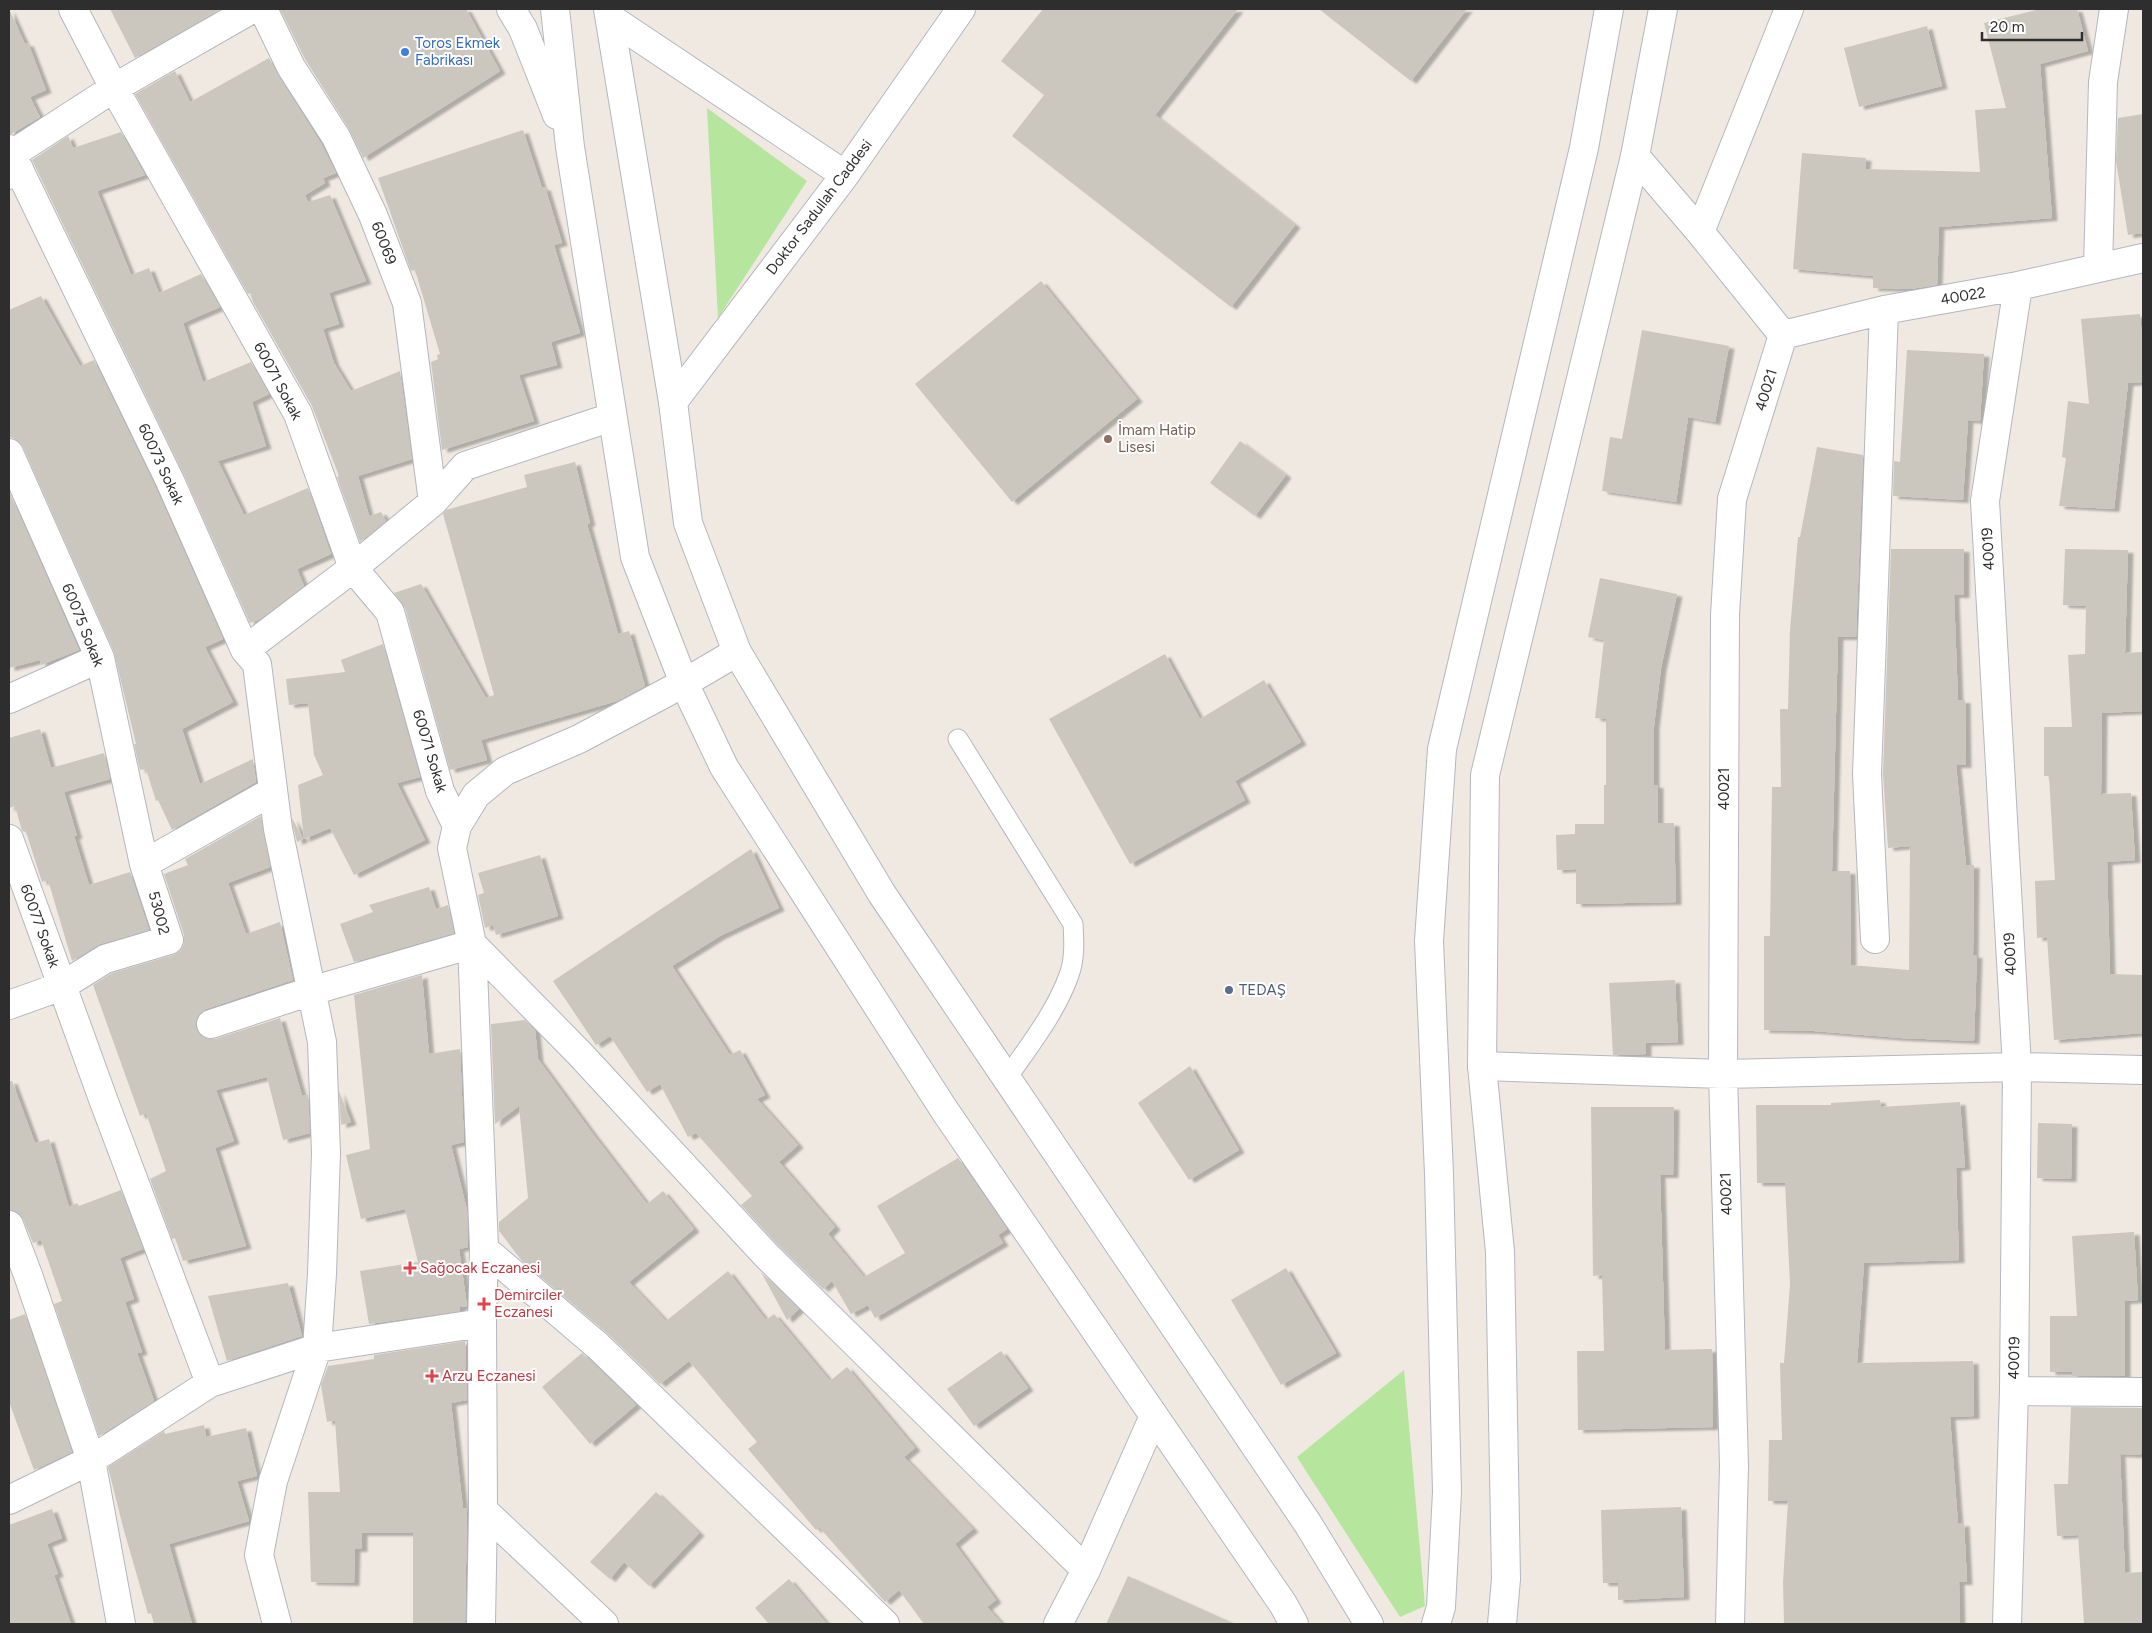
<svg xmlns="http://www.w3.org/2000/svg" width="2152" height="1633" viewBox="0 0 2152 1633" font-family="Figtree,sans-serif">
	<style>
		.green { fill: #b6e59e }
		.building { fill: #cbc7bf; filter: url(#shadow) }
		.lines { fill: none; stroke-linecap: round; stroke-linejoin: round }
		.lane-casing { stroke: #b4b7c1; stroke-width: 21 }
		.street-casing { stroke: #b4b7c1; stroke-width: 30 }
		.secondary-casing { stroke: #b4b7c1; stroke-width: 30 }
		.lane { stroke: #fff; stroke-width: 19 }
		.street { stroke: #fff; stroke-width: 28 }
		.secondary { stroke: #fff; stroke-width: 28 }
		.shop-dot { fill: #3f7fe0; stroke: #fff; stroke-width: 2 }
		.education-dot { fill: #8d6e63; stroke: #fff; stroke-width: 2 }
		.service-dot { fill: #5c6f8a; stroke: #fff; stroke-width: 2 }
		.health-dot { fill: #e0444e; stroke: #fff; stroke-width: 2 }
		.labels { text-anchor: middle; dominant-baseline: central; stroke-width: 4; stroke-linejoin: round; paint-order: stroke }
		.shop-label { font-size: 15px; fill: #366cbe; stroke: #fff; text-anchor: start }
		.street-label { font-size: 15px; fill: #2e2e2e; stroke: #fff }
		.education-label { font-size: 15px; fill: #785e54; stroke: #fff; text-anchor: start }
		.service-label { font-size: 15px; fill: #4e5e75; stroke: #fff; text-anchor: start }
		.health-label { font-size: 15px; fill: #be3a42; stroke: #fff; text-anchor: start }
	</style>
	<defs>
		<filter id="shadow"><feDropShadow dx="5.5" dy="3" stdDeviation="1" flood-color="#0004"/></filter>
	</defs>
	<rect width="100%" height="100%" fill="#efe9e1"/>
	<!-- green -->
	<path class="green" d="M 707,108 L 807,181 L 718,318 Z
		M 1404,1370 L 1425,1606 L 1400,1617 L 1297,1457 Z"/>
	<!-- building -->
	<path class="building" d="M 9,9 L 25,44 L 28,43 L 46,90 L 30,97 L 40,117 L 11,134 L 9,134 Z
		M 110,9 L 221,9 L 135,58 Z
		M 280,9 L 466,9 L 500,71 L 363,158 L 349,129 L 305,59 Z
		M 1043,9 L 1238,9 L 1155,115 L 1295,225 L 1231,307 L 1012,136 L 1044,95 L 1001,61 Z
		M 1319,9 L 1467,9 L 1411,81 Z
		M 2040,9 L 2077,9 L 2088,51 L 2040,64 L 2052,218 L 1939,227 L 1937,285 L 1910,289 L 1873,288 L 1873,276 L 1793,269 L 1802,153 L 1866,158 L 1865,169 L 1980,172 L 1975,110 L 2006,108 L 1984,23 Z
		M 1927,26 L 1942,86 L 1859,107 L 1844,48 Z
		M 269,58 L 278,75 L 322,145 L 336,173 L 323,178 L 325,183 L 305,195 L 308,202 L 330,195 L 366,281 L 329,293 L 339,324 L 323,329 L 334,363 L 351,391 L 400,371 L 412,459 L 358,476 L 369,516 L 381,512 L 386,521 L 360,542 L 337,477 L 339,476 L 312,406 L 253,302 L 250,293 L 248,294 L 135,94 L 175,71 L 190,102 Z
		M 2143,114 L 2143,233 L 2128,235 L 2116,161 L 2118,118 Z
		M 523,130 L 542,188 L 545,187 L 562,243 L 554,245 L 580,333 L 551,342 L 557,365 L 519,375 L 534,421 L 442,450 L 431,362 L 438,359 L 437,355 L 440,354 L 415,270 L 411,271 L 378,178 Z
		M 121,132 L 145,175 L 97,191 L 131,275 L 149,268 L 159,293 L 201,274 L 220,307 L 183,323 L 203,382 L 251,362 L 269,394 L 252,402 L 266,446 L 218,461 L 244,515 L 308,488 L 331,554 L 297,569 L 304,586 L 260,619 L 250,623 L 184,475 L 32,160 L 68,136 L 73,148 Z
		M 1041,281 L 1137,399 L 1012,502 L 915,384 Z
		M 41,296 L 80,366 L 94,360 L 156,488 L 223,639 L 205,647 L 233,702 L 182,729 L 200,784 L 253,759 L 256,782 L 172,830 L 158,800 L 156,801 L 146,769 L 140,770 L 134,744 L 136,744 L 114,652 L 23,447 L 18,440 L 10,437 L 9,434 L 9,310 Z
		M 2140,314 L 2143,349 L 2143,382 L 2128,383 L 2114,509 L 2059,506 L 2066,458 L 2062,457 L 2068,401 L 2089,404 L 2081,319 Z
		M 1642,330 L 1729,346 L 1715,422 L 1688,417 L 1676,502 L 1602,491 L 1610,437 L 1622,439 Z
		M 1907,350 L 1984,354 L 1980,421 L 1968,420 L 1963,500 L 1893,496 L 1894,461 L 1900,462 Z
		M 1240,441 L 1286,475 L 1255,516 L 1210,483 Z
		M 1817,447 L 1863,455 L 1856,637 L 1838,637 L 1832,871 L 1850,871 L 1851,965 L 1909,970 L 1910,846 L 1888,848 L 1883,774 L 1891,549 L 1964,549 L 1964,595 L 1954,595 L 1958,700 L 1965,700 L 1966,765 L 1956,765 L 1966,865 L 1974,865 L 1973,955 L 1977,955 L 1974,1041 L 1901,1038 L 1814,1031 L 1764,1030 L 1764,936 L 1770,936 L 1772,787 L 1781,787 L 1780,709 L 1788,709 L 1790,630 L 1798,537 L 1800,537 Z
		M 575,462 L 590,523 L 587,524 L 618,634 L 629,631 L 645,686 L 617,701 L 481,740 L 487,760 L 450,770 L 405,608 L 394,593 L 421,584 L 486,698 L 494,695 L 443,514 L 446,510 L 527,487 L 524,475 Z
		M 9,491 L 79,650 L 41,665 L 40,660 L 9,668 Z
		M 2065,549 L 2128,550 L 2125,653 L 2143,652 L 2143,711 L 2102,713 L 2101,794 L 2131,793 L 2135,860 L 2107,862 L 2110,974 L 2143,975 L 2143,1033 L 2054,1040 L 2047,937 L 2037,938 L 2035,881 L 2055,880 L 2049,776 L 2044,776 L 2044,727 L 2072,727 L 2068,655 L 2085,654 L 2086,606 L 2063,605 Z
		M 1600,578 L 1677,594 L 1661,668 L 1654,726 L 1654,785 L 1658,785 L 1658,823 L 1674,823 L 1676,902 L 1576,904 L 1576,869 L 1557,870 L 1556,835 L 1575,834 L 1575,824 L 1604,824 L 1604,785 L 1606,785 L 1606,719 L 1595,718 L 1604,640 L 1588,637 Z
		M 383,644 L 420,777 L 397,783 L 425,840 L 354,875 L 330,828 L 304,839 L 298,785 L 323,775 L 314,755 L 308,703 L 289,705 L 286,679 L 345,672 L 341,660 Z
		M 1165,654 L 1200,719 L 1264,680 L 1301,742 L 1235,781 L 1245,800 L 1130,864 L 1049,719 Z
		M 40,729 L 51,768 L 104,753 L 110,779 L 64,792 L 77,836 L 74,836 L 89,885 L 130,872 L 149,930 L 100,944 L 72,961 L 48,880 L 42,882 L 26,832 L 22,831 L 15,806 L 9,808 L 9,738 Z
		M 261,816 L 270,867 L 228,883 L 246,934 L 280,922 L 293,980 L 206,1009 L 199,1014 L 196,1021 L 196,1028 L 201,1036 L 208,1039 L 215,1039 L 280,1018 L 302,1096 L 308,1095 L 310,1133 L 283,1140 L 267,1077 L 216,1090 L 234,1141 L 215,1148 L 246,1246 L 183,1261 L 175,1238 L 172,1239 L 150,1179 L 166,1171 L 146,1113 L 140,1116 L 93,985 L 112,973 L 173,955 L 180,951 L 184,944 L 184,935 L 164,874 L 188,865 L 185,859 Z
		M 292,818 L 303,839 L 297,842 L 293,826 Z
		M 751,849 L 779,908 L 720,936 L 672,966 L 730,1055 L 740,1050 L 765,1095 L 757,1099 L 798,1145 L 779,1162 L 835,1227 L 828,1234 L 864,1277 L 905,1253 L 877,1206 L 958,1158 L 1007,1229 L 998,1235 L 1003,1243 L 875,1318 L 868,1305 L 851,1314 L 832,1281 L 823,1289 L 777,1244 L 741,1205 L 752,1196 L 696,1133 L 688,1137 L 660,1084 L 647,1092 L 610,1036 L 596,1045 L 553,981 Z
		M 540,855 L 558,916 L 496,935 L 493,925 L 485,928 L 478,895 L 484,893 L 478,873 Z
		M 429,887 L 436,909 L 448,905 L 454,933 L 354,962 L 340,924 L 373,912 L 369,905 Z
		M 422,975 L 429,1054 L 460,1049 L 464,1142 L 451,1145 L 467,1210 L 468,1247 L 459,1249 L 467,1306 L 460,1307 L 460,1311 L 369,1324 L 360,1271 L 418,1262 L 405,1209 L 361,1219 L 346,1155 L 370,1149 L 354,995 Z
		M 1675,980 L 1678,1042 L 1646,1043 L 1646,1054 L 1613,1055 L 1609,983 Z
		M 525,1020 L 535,1030 L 538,1059 L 593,1134 L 647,1204 L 663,1191 L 694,1229 L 629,1282 L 666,1321 L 728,1271 L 766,1320 L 774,1314 L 830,1381 L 847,1367 L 915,1448 L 904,1457 L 973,1529 L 955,1544 L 996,1600 L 987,1607 L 1002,1624 L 924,1624 L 899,1590 L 885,1602 L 819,1527 L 816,1530 L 748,1449 L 757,1442 L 689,1361 L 660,1384 L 608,1334 L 522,1261 L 499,1231 L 499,1222 L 528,1198 L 519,1106 L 495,1124 L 491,1024 Z
		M 1190,1066 L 1239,1150 L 1189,1180 L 1138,1103 Z
		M 9,1081 L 12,1081 L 35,1143 L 49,1139 L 69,1207 L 77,1203 L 79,1206 L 121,1190 L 143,1249 L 120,1258 L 134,1299 L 125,1302 L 142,1352 L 137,1353 L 154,1401 L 99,1436 L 54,1304 L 62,1301 L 41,1240 L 33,1243 L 23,1219 L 18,1213 L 9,1210 Z
		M 339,1091 L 351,1122 L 341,1125 Z
		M 1880,1100 L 1881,1107 L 1960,1102 L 1965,1167 L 1956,1168 L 1959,1260 L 1864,1263 L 1857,1363 L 1973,1361 L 1974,1416 L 1950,1417 L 1958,1524 L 1964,1523 L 1967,1582 L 1959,1582 L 1960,1624 L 1784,1624 L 1783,1582 L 1788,1501 L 1768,1501 L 1769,1440 L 1782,1440 L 1780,1363 L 1784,1363 L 1790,1284 L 1785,1183 L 1757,1183 L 1756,1105 L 1831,1105 L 1831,1103 Z
		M 1591,1107 L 1674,1107 L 1673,1175 L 1660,1175 L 1665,1350 L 1712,1349 L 1713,1427 L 1578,1430 L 1577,1351 L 1604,1351 L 1602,1275 L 1593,1276 Z
		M 2038,1123 L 2072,1124 L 2071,1179 L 2037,1178 Z
		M 2134,1232 L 2138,1300 L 2125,1301 L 2125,1376 L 2072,1376 L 2072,1372 L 2050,1372 L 2050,1316 L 2077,1316 L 2072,1236 Z
		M 1286,1268 L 1336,1353 L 1281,1385 L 1231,1300 Z
		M 761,1272 L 799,1309 L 787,1320 Z
		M 288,1283 L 302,1336 L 227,1361 L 208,1296 Z
		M 25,1314 L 72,1452 L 34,1470 L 9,1402 L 9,1320 Z
		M 465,1341 L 467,1400 L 451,1403 L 463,1509 L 467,1508 L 465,1624 L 413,1624 L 413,1533 L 362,1533 L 362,1549 L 355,1549 L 354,1583 L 311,1582 L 308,1492 L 340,1492 L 335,1420 L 327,1422 L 321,1385 L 328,1366 L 374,1359 L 374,1355 Z
		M 1001,1351 L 1028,1388 L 974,1426 L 947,1389 Z
		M 582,1353 L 636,1405 L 590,1444 L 542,1387 Z
		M 2071,1407 L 2142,1408 L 2141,1455 L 2120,1454 L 2125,1573 L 2143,1572 L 2143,1624 L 2084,1624 L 2078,1535 L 2057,1536 L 2054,1484 L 2068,1484 Z
		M 204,1425 L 206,1437 L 246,1428 L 257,1476 L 237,1481 L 249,1521 L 169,1544 L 192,1624 L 154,1624 L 151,1613 L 148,1614 L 123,1527 L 108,1467 L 164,1431 L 165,1434 Z
		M 656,1492 L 699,1533 L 649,1586 L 624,1562 L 610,1579 L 590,1562 Z
		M 1681,1507 L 1684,1597 L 1618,1600 L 1618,1583 L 1603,1583 L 1601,1510 Z
		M 52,1509 L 62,1538 L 47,1544 L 58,1574 L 54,1575 L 71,1624 L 9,1624 L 9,1525 Z
		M 1128,1576 L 1235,1624 L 1106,1624 Z
		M 789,1579 L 827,1624 L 769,1624 L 755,1608 Z"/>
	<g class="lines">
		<!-- lane casing -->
		<g class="lane-casing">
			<path id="lane" d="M 958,739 L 1073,924 C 1074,941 1075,959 1069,975 C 1056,1012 1029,1046 1007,1078"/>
		</g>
		<!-- street casing -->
		<g class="street-casing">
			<path id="street" d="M 73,9 L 114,88 L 298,414 L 353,568 L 390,612 L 440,791 L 457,826
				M 263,9 L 291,67 L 336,137 L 373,215 L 407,303 L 433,502
				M 610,18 L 845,175
				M 9,149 L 170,481 L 245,650 L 257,664 L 278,829 L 322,1042 L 326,1153 L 322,1274 L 317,1348 L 273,1481 L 259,1555 L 277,1624
				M 12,154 L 114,88 L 252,9
				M 1635,156 L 1700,232
				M 2098,268 L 2103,82 L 2114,9
				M 1783,335 L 1884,310 L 2018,286 L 2143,258
				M 673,402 L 845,175 L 961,9
				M 9,453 L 100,658 L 144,864
				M 245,650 L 353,568 L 433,502 L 465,466 L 612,417
				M 9,699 L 100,658
				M 9,839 L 103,1099 L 210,1383
				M 1875,939 L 1867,774 L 1884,310
				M 472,944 L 580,1054 L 766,1255 L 1086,1570
				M 9,1005 L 62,986 L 105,959 L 169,940 L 144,864 L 273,791
				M 211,1024 L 311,991 L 472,944
				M 1482,1066 L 1723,1074 L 2017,1067 L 2143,1070
				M 9,1225 L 28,1275 L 91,1460 L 121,1624
				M 484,1249 L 598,1346 L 885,1624
				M 2014,1391 L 2143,1392
				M 9,1500 L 91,1460 L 210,1383 L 317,1348 L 482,1323
				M 483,1510 L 604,1624
				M 481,1624 L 483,1510 L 482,1323 L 484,1249 L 472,944 L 452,848 L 457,826 L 476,795 L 505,771 L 579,739 L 684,683 L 737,652
				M 1058,1624 L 1086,1570 L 1154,1416
				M 1730,1624 L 1734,1465 L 1723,1074 L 1725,615 L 1732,499 L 1783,335 L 1700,232 L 1789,9
				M 2007,1624 L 2014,1391 L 2017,1067 L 1985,501 L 2018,286"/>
		</g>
		<!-- secondary casing -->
		<g class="secondary-casing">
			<path id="secondary" d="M 511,9 L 523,29 L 557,115
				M 555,9 L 570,147 L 635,557 L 684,683 L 724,767 L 945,1111 L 1283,1604 L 1294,1624
				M 608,9 L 673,402 L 688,523 L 737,652 L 882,894 L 1308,1524 L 1369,1624
				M 9,175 L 19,169
				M 1436,1624 L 1441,1607 L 1447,1492 L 1439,1174 L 1429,941 L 1442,749 L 1584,148 L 1609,9
				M 1502,1624 L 1506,1579 L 1500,1252 L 1482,1066 L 1485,775 L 1635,156 L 1663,9"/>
		</g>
		<!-- lane -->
		<use href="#lane" class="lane"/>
		<!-- street -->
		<use href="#street" class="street"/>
		<!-- secondary -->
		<use href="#secondary" class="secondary"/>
	</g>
	<!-- markers -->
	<circle class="shop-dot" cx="405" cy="52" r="5"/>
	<circle class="education-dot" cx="1108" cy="439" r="5"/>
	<circle class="service-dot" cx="1229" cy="990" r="5"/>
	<g class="health-dot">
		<path d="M407.5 1260.5h5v5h5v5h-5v5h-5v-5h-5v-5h5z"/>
		<path d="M481.5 1296.5h5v5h5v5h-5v5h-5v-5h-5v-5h5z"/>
		<path d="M429.5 1368.5h5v5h5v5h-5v5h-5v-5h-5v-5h5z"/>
	</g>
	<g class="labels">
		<!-- shop labels -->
		<g class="shop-label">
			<text x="415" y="43">Toros Ekmek<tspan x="415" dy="17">Fabrikası</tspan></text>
		</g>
		<!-- street labels -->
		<g class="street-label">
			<text transform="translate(819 207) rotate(-53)">Doktor Sadullah Caddesi</text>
			<text transform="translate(384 243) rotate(69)">60069</text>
			<text transform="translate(1963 296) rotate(-10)">40022</text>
			<text transform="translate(278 381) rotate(62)">60071 Sokak</text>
			<text transform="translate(1766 390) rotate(-73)">40021</text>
			<text transform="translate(161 464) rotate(65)">60073 Sokak</text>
			<text transform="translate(1988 549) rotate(-93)">40019</text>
			<text transform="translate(83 625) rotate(68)">60075 Sokak</text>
			<text transform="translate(430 751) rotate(73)">60071 Sokak</text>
			<text transform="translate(1724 789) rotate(-90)">40021</text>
			<text transform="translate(159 913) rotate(75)">53002</text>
			<text transform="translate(40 926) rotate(70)">60077 Sokak</text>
			<text transform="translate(2010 954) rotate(-93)">40019</text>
			<text transform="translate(1726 1194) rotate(-92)">40021</text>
			<text transform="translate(2014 1358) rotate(-89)">40019</text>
		</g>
		<!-- education labels -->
		<g class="education-label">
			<text x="1118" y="430">İmam Hatip<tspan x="1118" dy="17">Lisesi</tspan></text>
		</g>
		<!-- service labels -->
		<g class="service-label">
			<text x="1239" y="990">TEDAŞ</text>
		</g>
		<!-- health labels -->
		<g class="health-label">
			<text x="420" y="1268">Sağocak Eczanesi</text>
			<text x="494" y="1295">Demirciler<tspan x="494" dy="17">Eczanesi</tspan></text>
			<text x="442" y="1376">Arzu Eczanesi</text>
		</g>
	</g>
	<!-- border -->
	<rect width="2152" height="1633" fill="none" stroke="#2e2e2e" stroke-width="20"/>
	<!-- scale -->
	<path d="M1982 32v8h100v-8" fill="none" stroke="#2e2e2e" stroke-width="2.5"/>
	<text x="1990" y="32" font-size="15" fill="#2e2e2e" stroke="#ffffff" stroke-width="4" paint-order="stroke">20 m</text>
</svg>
